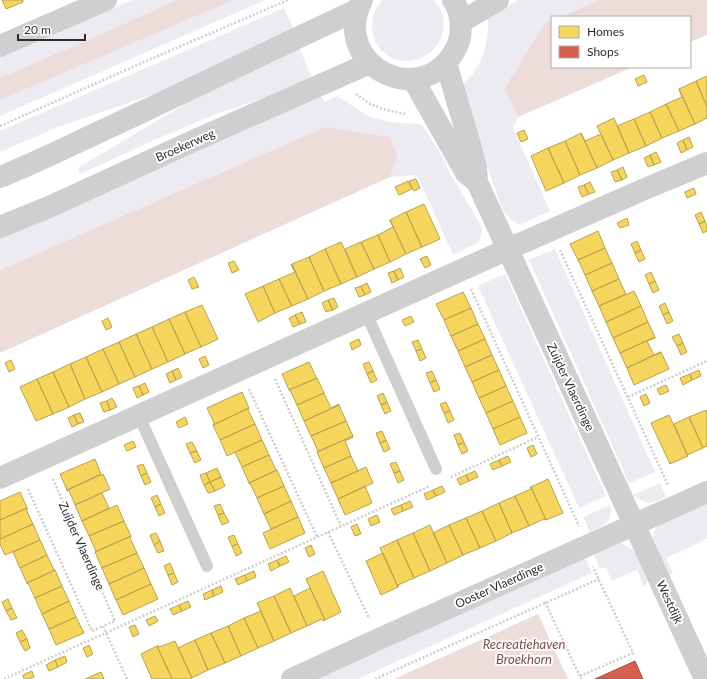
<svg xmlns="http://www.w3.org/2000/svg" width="707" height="679" viewBox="0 0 707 679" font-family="Lato,sans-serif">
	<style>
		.green { fill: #edebf2 }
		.water { fill: #eedcda }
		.homes { fill: #f6d55c; stroke: #b9a24e }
		.shops { fill: #d6604d; stroke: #a35043 }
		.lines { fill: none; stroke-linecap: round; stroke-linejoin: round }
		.path { stroke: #cdcdcd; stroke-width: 2.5; stroke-dasharray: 2 2; stroke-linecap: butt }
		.service { stroke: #cfcfcf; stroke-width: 12 }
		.minor { stroke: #cfcfcf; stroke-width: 22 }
		.tertiary { stroke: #cfcfcf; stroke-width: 22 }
		.labels { text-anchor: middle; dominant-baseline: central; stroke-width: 4; stroke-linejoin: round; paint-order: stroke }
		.street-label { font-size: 12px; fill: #2c2c2c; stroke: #fff }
		.water-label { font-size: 13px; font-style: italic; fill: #834c45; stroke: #fff }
	</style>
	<rect width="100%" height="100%" fill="#fff"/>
	<!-- green -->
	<path class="green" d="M 132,0 L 265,0 L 0,116 L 0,58 Z
		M 383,0 L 433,0 C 435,2 437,4 439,7 C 453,32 434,61 406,61 C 399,61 391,59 386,54 C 379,49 375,42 373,34 C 370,21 373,9 383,0 Z
		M 518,0 L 599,0 L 560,17 L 552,17 L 552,20 L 545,23 L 504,89 L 518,117 L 513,128 L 550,211 L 519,225 L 510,219 L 502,209 L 460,87 C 482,69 489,44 488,17 Z
		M 284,8 L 294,30 L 154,94 L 58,127 L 0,152 L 0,131 L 197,46 Z
		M 298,45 L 313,80 L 282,92 L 216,114 L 152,141 L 80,174 L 78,168 L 190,101 Z
		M 319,94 L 325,102 L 337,96 L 370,117 L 390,122 L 419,124 L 423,126 L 445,161 L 447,168 L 480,224 L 482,230 L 479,242 L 453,255 L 417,175 L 390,177 L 398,156 L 325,127 L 0,270 L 0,238 Z
		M 555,249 L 655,472 L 629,483 L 529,260 Z
		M 505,274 L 606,496 L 579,508 L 478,286 Z
		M 660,483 L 666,497 C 651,504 646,505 633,495 Z
		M 707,502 L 707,539 L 666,558 L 673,573 L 667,576 C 664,567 651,544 653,536 C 654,531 656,528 659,524 Z
		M 610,505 C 614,522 603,526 590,532 L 583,517 Z
		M 621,543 C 638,549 641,564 647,579 L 647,582 L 645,586 L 644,586 L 637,570 L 612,581 L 605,567 L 600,569 L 593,553 L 615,544 Z
		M 585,557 L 592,573 L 358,679 L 316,679 Z"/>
	<!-- water -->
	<path class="water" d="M 177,0 L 233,0 L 0,100 L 0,78 L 102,34 Z
		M 599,0 L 707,0 L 707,35 L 690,42 L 690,17 L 560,17 Z
		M 552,20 L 552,67 L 633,67 L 518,117 L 504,89 L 545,23 Z
		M 325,127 L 389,137 L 398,156 L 390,177 L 0,353 L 0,270 Z
		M 538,614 L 568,679 L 394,679 Z"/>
	<!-- homes -->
	<path class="homes" d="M 2,0 L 23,0 L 23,2 L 6,9 Z
		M 644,75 L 647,82 L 638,86 L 635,79 Z
		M 707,76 L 707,107 L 696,81 Z
		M 696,81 L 707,107 L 707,118 L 695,124 L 679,89 Z
		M 679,89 L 695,124 L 679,131 L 666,104 L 682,97 Z
		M 666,104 L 679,131 L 662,138 L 650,112 Z
		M 650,112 L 662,138 L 646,146 L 634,119 Z
		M 614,118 L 629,153 L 613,160 L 597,126 Z
		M 634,119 L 646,146 L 629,153 L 617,126 Z
		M 524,130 L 528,139 L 521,142 L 517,133 Z
		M 581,133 L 585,141 L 601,134 L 613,160 L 597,168 Z
		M 581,133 L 597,168 L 580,175 L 565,141 Z
		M 689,137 L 693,147 L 687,150 L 683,140 Z
		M 683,140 L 687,150 L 681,153 L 677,143 Z
		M 565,141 L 580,175 L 564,183 L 548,148 Z
		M 548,148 L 564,183 L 546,191 L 531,156 Z
		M 656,152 L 661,162 L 654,165 L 650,155 Z
		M 650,155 L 654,165 L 648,167 L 644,158 Z
		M 623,167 L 627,177 L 622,180 L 617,170 Z
		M 617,170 L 622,180 L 615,182 L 611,172 Z
		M 416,179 L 420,188 L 414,191 L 409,181 Z
		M 408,181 L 412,189 L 399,195 L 395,187 Z
		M 590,182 L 595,192 L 589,194 L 584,185 Z
		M 584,185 L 589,194 L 582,197 L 578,187 Z
		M 694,188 L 696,194 L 687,198 L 685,192 Z
		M 424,204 L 440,239 L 422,247 L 406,212 Z
		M 406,212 L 422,247 L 406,254 L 390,220 Z
		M 701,212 L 705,221 L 699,224 L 695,215 Z
		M 627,218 L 629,225 L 620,228 L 617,223 Z
		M 390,220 L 406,254 L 390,262 L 378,235 L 393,227 Z
		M 705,221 L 707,226 L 707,231 L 703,233 L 699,224 Z
		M 598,231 L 605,248 L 578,260 L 570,244 Z
		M 378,235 L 390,262 L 374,269 L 361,242 Z
		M 637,241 L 641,250 L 635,253 L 631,244 Z
		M 341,242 L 357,277 L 341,284 L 325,249 Z
		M 361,242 L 374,269 L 357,277 L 345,249 Z
		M 605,248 L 612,263 L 585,275 L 578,260 Z
		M 325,249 L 341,284 L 324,291 L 309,257 Z
		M 641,250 L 645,259 L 639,262 L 635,253 Z
		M 427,256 L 431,265 L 425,268 L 420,259 Z
		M 309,257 L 324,291 L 308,299 L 292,264 Z
		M 234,261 L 239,270 L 232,273 L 228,263 Z
		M 612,263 L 619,279 L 592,291 L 585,275 Z
		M 291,264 L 308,299 L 292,306 L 279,279 L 295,272 Z
		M 400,268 L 404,277 L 398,280 L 394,271 Z
		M 394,271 L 398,280 L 392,283 L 388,273 Z
		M 651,272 L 655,281 L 649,284 L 645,275 Z
		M 194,277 L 199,287 L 192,289 L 188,280 Z
		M 279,279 L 292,306 L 275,313 L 263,286 Z
		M 619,279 L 626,294 L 599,306 L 592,291 Z
		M 655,281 L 659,290 L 653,293 L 649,284 Z
		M 367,283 L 371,292 L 365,295 L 361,286 Z
		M 263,286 L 275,313 L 258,322 L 245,294 Z
		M 361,286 L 365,295 L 359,297 L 355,288 Z
		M 634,291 L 641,306 L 606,322 L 599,306 Z
		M 463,292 L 471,308 L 444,320 L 436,304 Z
		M 334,298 L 338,307 L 333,310 L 328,300 Z
		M 328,300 L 333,310 L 326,312 L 322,303 Z
		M 665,303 L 669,312 L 663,315 L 659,306 Z
		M 202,305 L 218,339 L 201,347 L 185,312 Z
		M 641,306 L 648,322 L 613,338 L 606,322 Z
		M 471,308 L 478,324 L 451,336 L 444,320 Z
		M 185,312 L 201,347 L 185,354 L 169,319 Z
		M 302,312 L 306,322 L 300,324 L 295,315 Z
		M 669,312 L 673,321 L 667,324 L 663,315 Z
		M 295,315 L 300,324 L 293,327 L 289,318 Z
		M 411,316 L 414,322 L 405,326 L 402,320 Z
		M 108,318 L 112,327 L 106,330 L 102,321 Z
		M 169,319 L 185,354 L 168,362 L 152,327 Z
		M 648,322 L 655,337 L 620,353 L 613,338 Z
		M 478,324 L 485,339 L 458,351 L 451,336 Z
		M 152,327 L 168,362 L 152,369 L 136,334 Z
		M 136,334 L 152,369 L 135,377 L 119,342 Z
		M 679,334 L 683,343 L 677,346 L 672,337 Z
		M 655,337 L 655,338 L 647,341 L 654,355 L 661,352 L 627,368 L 620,353 Z
		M 359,339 L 361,345 L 352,350 L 350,343 Z
		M 485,339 L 492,355 L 465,367 L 458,351 Z
		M 418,340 L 422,349 L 416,351 L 412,342 Z
		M 119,342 L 135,377 L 119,384 L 103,349 Z
		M 683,343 L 687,352 L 681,355 L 677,346 Z
		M 103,349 L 119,384 L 102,392 L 86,357 Z
		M 422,349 L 426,358 L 420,361 L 416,351 Z
		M 661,352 L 669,369 L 634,385 L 627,368 Z
		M 492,355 L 499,370 L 472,382 L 465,367 Z
		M 205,356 L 209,365 L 203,368 L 199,359 Z
		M 86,357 L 102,392 L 85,399 L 70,364 Z
		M 11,360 L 15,369 L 9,372 L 5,363 Z
		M 309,362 L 316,377 L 317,378 L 289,390 L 282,374 Z
		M 369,362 L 373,371 L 367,374 L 363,364 Z
		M 70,364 L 85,399 L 69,407 L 53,372 Z
		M 178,368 L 182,377 L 176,380 L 172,371 Z
		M 499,370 L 506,386 L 479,398 L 472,382 Z
		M 699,370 L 701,376 L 692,380 L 690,374 Z
		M 172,371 L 176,380 L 170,383 L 166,374 Z
		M 373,371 L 377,380 L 371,383 L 367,374 Z
		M 432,371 L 436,380 L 430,383 L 426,373 Z
		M 53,372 L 69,407 L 53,414 L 37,379 Z
		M 690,374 L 692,380 L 683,385 L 680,378 Z
		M 317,378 L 324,393 L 297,405 L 290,390 L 289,390 Z
		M 37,379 L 53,414 L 36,421 L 20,387 Z
		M 436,380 L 440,389 L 434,392 L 430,383 Z
		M 145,383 L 149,392 L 143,395 L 139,386 Z
		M 666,385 L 669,391 L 660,395 L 657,389 Z
		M 139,386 L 143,395 L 137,398 L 133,388 Z
		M 506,386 L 513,401 L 486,413 L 479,398 Z
		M 242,392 L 249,408 L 213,425 L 214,423 L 207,408 Z
		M 324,393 L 331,408 L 339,404 L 339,405 L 304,421 L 297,405 Z
		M 383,393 L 387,402 L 381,405 L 377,396 Z
		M 646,394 L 650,403 L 644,406 L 640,397 Z
		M 112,398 L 117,407 L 110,410 L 107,401 Z
		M 107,401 L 110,410 L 104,412 L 100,403 Z
		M 513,401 L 520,417 L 493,429 L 486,413 Z
		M 387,402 L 391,411 L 385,414 L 381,405 Z
		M 446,402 L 450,411 L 444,413 L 440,404 Z
		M 339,405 L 346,421 L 311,436 L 304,421 Z
		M 249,408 L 248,410 L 255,424 L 220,440 L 213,425 Z
		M 706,410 L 707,413 L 707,446 L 703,448 L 689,417 Z
		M 450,411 L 454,420 L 448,423 L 444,413 Z
		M 80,413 L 84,422 L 78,424 L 74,415 Z
		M 74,415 L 78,424 L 72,427 L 68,418 Z
		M 669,415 L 688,456 L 670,464 L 651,423 Z
		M 185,417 L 188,424 L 179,428 L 176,422 Z
		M 520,417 L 527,433 L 500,445 L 493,429 Z
		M 689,417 L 703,448 L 687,455 L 674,424 Z
		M 346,421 L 353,436 L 317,452 L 318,451 L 311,436 Z
		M 255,424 L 262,440 L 227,456 L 220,440 Z
		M 382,431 L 386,440 L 380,443 L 376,433 Z
		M 460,433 L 464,442 L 458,445 L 454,435 Z
		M 353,436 L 353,437 L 345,441 L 351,456 L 324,468 L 317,452 Z
		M 262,440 L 269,455 L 242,467 L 235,452 Z
		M 386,440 L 390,449 L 384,452 L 380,443 Z
		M 133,441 L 136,447 L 127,451 L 124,445 Z
		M 192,442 L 197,451 L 190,453 L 186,444 Z
		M 464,442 L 468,451 L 462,454 L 458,445 Z
		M 533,445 L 537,454 L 531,457 L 527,448 Z
		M 197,451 L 201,460 L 195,463 L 190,453 Z
		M 269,455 L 276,470 L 277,470 L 249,483 L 242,467 Z
		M 351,456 L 358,471 L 331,483 L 324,468 Z
		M 508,456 L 511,462 L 502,466 L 499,460 Z
		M 95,459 L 101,474 L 67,490 L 60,474 Z
		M 499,460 L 502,466 L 493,470 L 490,464 Z
		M 396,462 L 400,471 L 394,473 L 390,464 Z
		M 143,464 L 147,473 L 141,476 L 137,466 Z
		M 366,467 L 373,483 L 338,499 L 331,483 Z
		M 217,468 L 221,477 L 210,482 L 206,473 Z
		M 277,470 L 284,486 L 257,498 L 250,483 L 249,484 L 249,483 Z
		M 400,471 L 404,480 L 398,483 L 394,473 Z
		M 475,471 L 478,477 L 469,481 L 466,475 Z
		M 147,473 L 151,482 L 145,485 L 141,476 Z
		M 206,473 L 210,482 L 204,485 L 200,475 Z
		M 103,474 L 110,489 L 75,505 L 69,490 L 67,491 L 67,490 Z
		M 466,475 L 469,481 L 460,485 L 457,479 Z
		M 221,477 L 225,486 L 215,491 L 210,482 Z
		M 548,479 L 563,513 L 546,520 L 531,487 Z
		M 210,482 L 215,491 L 208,493 L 204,485 Z
		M 284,486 L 291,501 L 264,514 L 257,498 Z
		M 365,486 L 372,503 L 345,515 L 338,499 Z
		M 442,486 L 445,492 L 436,496 L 433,490 Z
		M 530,487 L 531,487 L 546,520 L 544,519 L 529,526 L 515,496 L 531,489 Z
		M 433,490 L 436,496 L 427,500 L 424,494 Z
		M 20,492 L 27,508 L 0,520 L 0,501 Z
		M 102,493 L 109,508 L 82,521 L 75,505 Z
		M 157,495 L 161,504 L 155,507 L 151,498 Z
		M 515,496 L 529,526 L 512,533 L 499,503 Z
		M 291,501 L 298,517 L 271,529 L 264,514 Z
		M 410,501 L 413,507 L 403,511 L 401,505 Z
		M 499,503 L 512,533 L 496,541 L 482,511 Z
		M 161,504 L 165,513 L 159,516 L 155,507 Z
		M 220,504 L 224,513 L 218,515 L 214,506 Z
		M 117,505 L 124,521 L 89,536 L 82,521 Z
		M 401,505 L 403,511 L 394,515 L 391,509 Z
		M 27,508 L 28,509 L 26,509 L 33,524 L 0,539 L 0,520 Z
		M 482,511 L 496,541 L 480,548 L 466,518 Z
		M 224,513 L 229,522 L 222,525 L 218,515 Z
		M 377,515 L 380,522 L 371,526 L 368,519 Z
		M 298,517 L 305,533 L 270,549 L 263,533 Z
		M 466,518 L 480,548 L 463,555 L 449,525 Z
		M 124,521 L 131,536 L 95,552 L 96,551 L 89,536 Z
		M 33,524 L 40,540 L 5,555 L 0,544 L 0,539 Z
		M 357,524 L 361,534 L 355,536 L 351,527 Z
		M 430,525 L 447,563 L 430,571 L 413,533 Z
		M 449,525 L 463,555 L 447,563 L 433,533 Z
		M 156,533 L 160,541 L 154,545 L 150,535 Z
		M 413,533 L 430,571 L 414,578 L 397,540 Z
		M 234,535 L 238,544 L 232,546 L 228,537 Z
		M 131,536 L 130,538 L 137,553 L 102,568 L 95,552 Z
		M 40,540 L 47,555 L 20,568 L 13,552 Z
		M 397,540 L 414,578 L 398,585 L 399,586 L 398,587 L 380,548 Z
		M 160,541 L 164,551 L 158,553 L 154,545 Z
		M 238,544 L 242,553 L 236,556 L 232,546 Z
		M 311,545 L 315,554 L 309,557 L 305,548 Z
		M 137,553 L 144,568 L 109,584 L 102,568 Z
		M 383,553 L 398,587 L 381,595 L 366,561 Z
		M 47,555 L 54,570 L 55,570 L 27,583 L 20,568 Z
		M 286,556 L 289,562 L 280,566 L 277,560 Z
		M 277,560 L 280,566 L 271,571 L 268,564 Z
		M 170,563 L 174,573 L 168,575 L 164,566 Z
		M 144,568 L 151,584 L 116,600 L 109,584 Z
		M 55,570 L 62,586 L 35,598 L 28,583 L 27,584 L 27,583 Z
		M 254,571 L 256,577 L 247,581 L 245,575 Z
		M 323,571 L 341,612 L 325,620 L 306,579 Z
		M 174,573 L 178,582 L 172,585 L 168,575 Z
		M 245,575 L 247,581 L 238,585 L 235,579 Z
		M 151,584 L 158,599 L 123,615 L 116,600 Z
		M 62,586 L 69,601 L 42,614 L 35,598 Z
		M 221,586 L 223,592 L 214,596 L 212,590 Z
		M 290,588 L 307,626 L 291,633 L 274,596 Z
		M 310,588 L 325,620 L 323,621 L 322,619 L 307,626 L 294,596 Z
		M 212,590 L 214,596 L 205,600 L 203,594 Z
		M 274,596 L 291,633 L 274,641 L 257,603 Z
		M 8,599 L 12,608 L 6,611 L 2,602 Z
		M 69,601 L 76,617 L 49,629 L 42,614 Z
		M 188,601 L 191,607 L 182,611 L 179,605 Z
		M 179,605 L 182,611 L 173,615 L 170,609 Z
		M 12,608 L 17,618 L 11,620 L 6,611 Z
		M 261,611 L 274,641 L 258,648 L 244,618 Z
		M 155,616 L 158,621 L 149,626 L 146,620 Z
		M 76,617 L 84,633 L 56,645 L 49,629 Z
		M 244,618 L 258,648 L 241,656 L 228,626 Z
		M 135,625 L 139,634 L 133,637 L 129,627 Z
		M 228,626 L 241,656 L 225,663 L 211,633 Z
		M 22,630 L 27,639 L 20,642 L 16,633 Z
		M 211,633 L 225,663 L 208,670 L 195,640 Z
		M 27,639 L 30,648 L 25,651 L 20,642 Z
		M 195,640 L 208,670 L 192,678 L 178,648 Z
		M 175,641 L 192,678 L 190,679 L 172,679 L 157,646 L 159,646 L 159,647 Z
		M 89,645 L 93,654 L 87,657 L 83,648 Z
		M 157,646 L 172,679 L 152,679 L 141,654 Z
		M 65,656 L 67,662 L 58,667 L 55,660 Z
		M 55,660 L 58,667 L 49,671 L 46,665 Z
		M 32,671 L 34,677 L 30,679 L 24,679 L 23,675 Z
		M 101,672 L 104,679 L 85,679 Z"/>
	<!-- shops -->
	<path class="shops" d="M 635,661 L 643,679 L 595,679 Z"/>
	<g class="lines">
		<!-- path -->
		<path class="path" d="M 356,94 L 370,104 L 386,110 L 406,114
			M 0,126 L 144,62 L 288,0
			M 560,250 L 668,485
			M 471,289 L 579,526
			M 275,379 L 341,526
			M 249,389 L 317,537
			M 628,397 L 707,361
			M 451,477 L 538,437
			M 53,479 L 115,621 L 103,626 L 127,679
			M 28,489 L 92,631 L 103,626
			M 328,532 L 369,618
			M 545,602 L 581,679
			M 580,676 L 633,653 L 593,567
			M 4,679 L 430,486
			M 375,679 L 599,579"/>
		<!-- service -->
		<path class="service" d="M 366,313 L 436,469
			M 139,416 L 207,566"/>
		<!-- minor -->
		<path class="minor" d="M 0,46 L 106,0
			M 446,63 L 469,141 L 476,167 L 477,182 L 705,679
			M 413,79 L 466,173 L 475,180
			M 0,478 L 508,249 L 647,188 L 707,163
			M 292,679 L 379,639 L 707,492"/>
		<!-- tertiary -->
		<path class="tertiary" d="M 362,0 C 328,68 428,114 458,44 C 463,31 461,12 453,0
			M 461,22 L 498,0
			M 0,177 C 33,164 65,148 97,133 C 184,93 270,50 357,10
			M 0,227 L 49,207 L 191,142 L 370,63"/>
	</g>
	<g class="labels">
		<!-- street labels -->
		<g class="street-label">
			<text transform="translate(185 145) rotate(-24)">Broekerweg</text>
			<text transform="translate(571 387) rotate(65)">Zuijder Vlaerdinge</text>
			<text transform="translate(82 546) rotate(66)">Zuijder Vlaerdinge</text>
			<text transform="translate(499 585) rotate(-24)">Ooster Vlaerdinge</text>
			<text transform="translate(670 602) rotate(65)">Westdijk</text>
		</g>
		<!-- water labels -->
		<g class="water-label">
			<text x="524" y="644">Recreatiehaven<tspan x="524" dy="15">Broekhorn</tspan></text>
		</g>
	</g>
	<!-- legend -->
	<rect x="551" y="16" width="140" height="52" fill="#ffffff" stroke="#ababab"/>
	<rect x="559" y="26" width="20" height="12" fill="#f6d55c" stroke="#ababab"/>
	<text x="587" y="36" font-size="12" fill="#2c2c2c">Homes</text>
	<rect x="559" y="46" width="20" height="12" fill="#d6604d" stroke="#ababab"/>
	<text x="587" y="56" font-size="12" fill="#2c2c2c">Shops</text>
	<!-- scale -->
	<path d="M18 34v6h67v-6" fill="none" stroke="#2c2c2c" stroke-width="2"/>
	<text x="24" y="34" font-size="12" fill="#2c2c2c" stroke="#ffffff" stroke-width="3" paint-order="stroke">20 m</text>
</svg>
